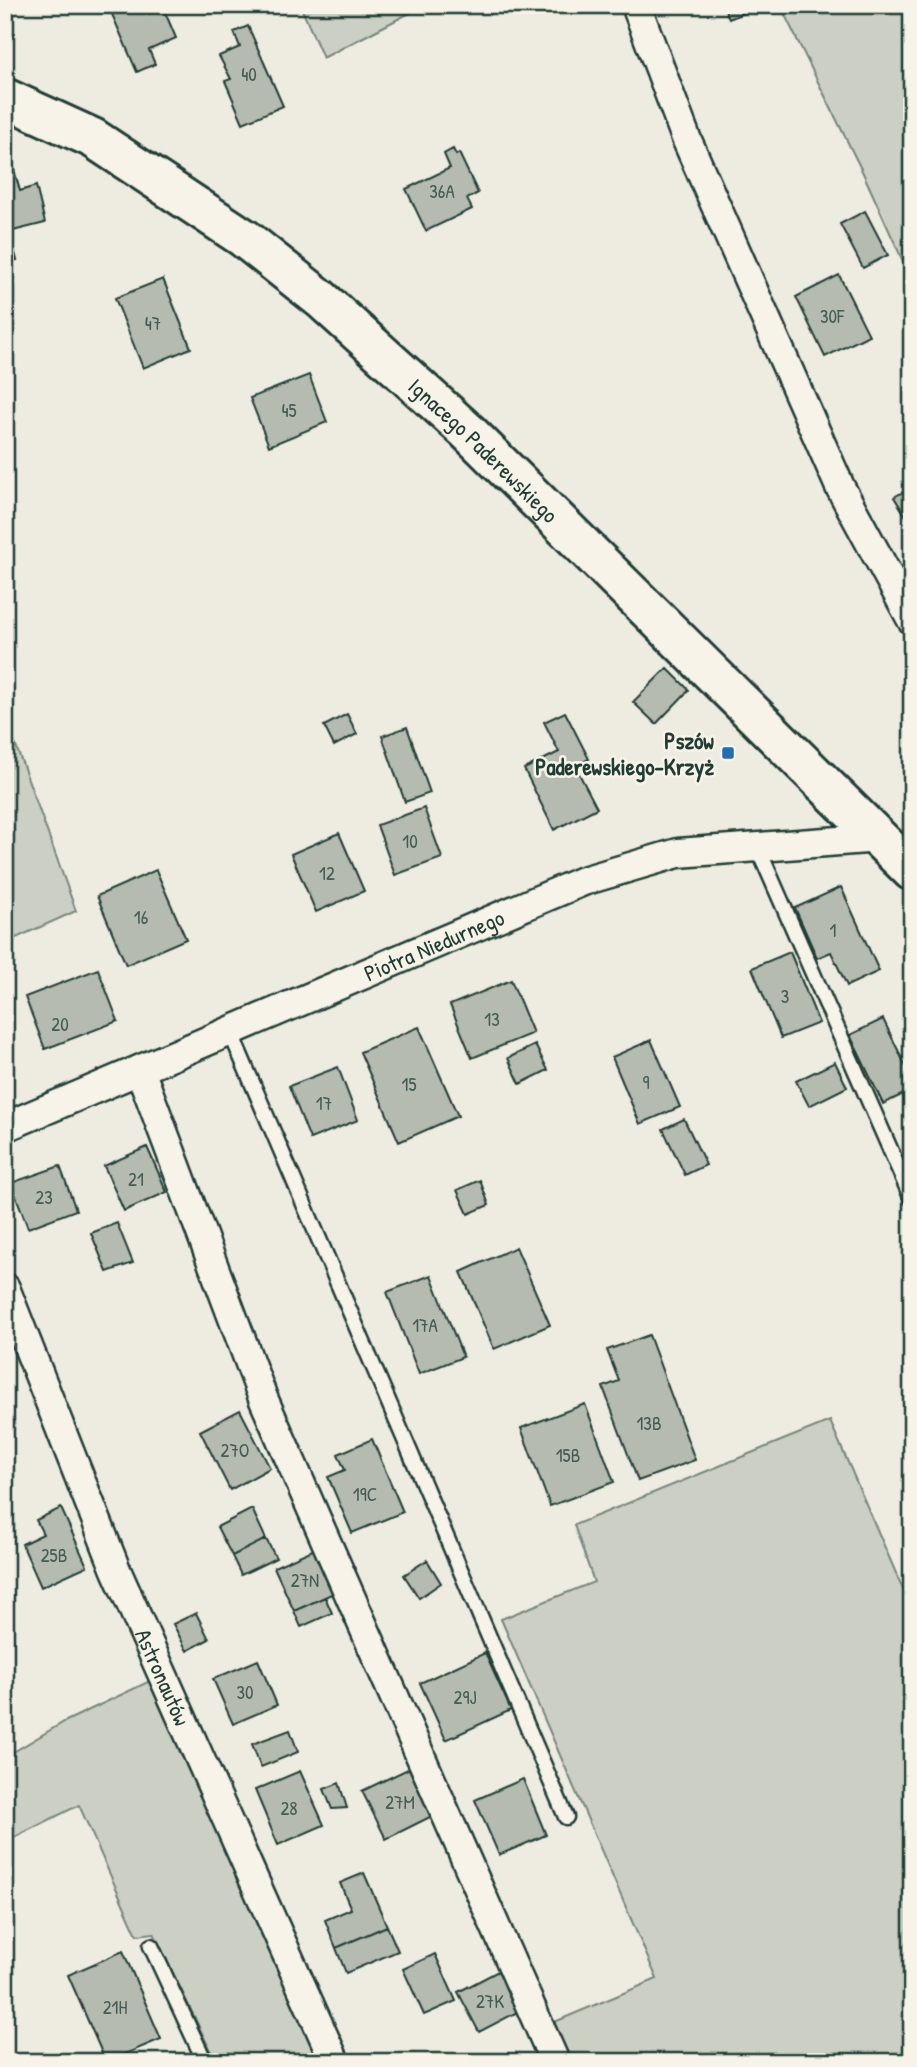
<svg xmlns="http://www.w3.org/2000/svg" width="917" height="2067" viewBox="0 0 917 2067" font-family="'Patrick Hand',sans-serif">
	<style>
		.green { fill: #cccfc4; stroke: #76867c; stroke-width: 2 }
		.building { fill: #b5bbb0; stroke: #1f3d34; stroke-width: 2 }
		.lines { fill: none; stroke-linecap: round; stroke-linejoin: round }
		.lane-casing { stroke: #1f3d34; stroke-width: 19 }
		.street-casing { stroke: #1f3d34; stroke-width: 33 }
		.secondary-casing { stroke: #1f3d34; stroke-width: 44 }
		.lane { stroke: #f7f3e8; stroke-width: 14 }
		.street { stroke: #f7f3e8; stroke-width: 28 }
		.secondary { stroke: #f7f3e8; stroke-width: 38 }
		.poi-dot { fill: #1f6fb2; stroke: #f7f3e8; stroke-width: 2.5 }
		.labels { text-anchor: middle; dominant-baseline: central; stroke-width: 5; stroke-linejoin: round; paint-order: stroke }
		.number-label { font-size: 19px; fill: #445c53 }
		.street-label { font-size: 23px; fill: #1f3d34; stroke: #f7f3e8 }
		.poi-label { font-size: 23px; font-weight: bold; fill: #1f3d34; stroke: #f7f3e8; text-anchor: end }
	</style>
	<rect width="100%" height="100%" fill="#eeece1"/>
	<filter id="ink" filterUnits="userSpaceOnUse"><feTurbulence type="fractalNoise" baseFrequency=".0143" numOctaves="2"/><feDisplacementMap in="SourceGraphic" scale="14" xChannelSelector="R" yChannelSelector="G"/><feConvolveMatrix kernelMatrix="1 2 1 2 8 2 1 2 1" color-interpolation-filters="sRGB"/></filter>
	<g filter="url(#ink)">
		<!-- green -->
		<path class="green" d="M 300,5 L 425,5 L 323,58 Z
			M 780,5 L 912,5 L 912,281 L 863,173 Z
			M 5,716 L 76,911 L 5,943 Z
			M 830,1421 L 912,1610 L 912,2062 L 570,2062 L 552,2023 L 657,1979 L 501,1619 L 594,1582 L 574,1525 Z
			M 152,1680 L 322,2062 L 216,2062 L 154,1933 L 137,1935 L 79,1805 L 5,1842 L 5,1757 L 64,1722 Z"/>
		<!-- building -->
		<path class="building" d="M 108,5 L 162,5 L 176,38 L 149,50 L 155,64 L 137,72 Z
			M 723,5 L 764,5 L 729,19 Z
			M 248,26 L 283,106 L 243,123 L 225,81 L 231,79 L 219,56 L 240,47 L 234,32 Z
			M 453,149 L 456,155 L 459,153 L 478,193 L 467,199 L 472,209 L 426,231 L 406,189 L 450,168 L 444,154 Z
			M 13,166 L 20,191 L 36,186 L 45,223 L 5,233 L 5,168 Z
			M 865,211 L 888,255 L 863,268 L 840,224 Z
			M 9,232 L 17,260 L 5,263 L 5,233 Z
			M 839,275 L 869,335 L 825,357 L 796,297 Z
			M 163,279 L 191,348 L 143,368 L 115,298 Z
			M 309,375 L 327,422 L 269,446 L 250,398 Z
			M 912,487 L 912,526 L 894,497 Z
			M 667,668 L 689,690 L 656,724 L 633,702 Z
			M 565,712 L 589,759 L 575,766 L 597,808 L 554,830 L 524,769 L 559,752 L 544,722 Z
			M 347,714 L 357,734 L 334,746 L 324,726 Z
			M 407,727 L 430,793 L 405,802 L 382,736 Z
			M 424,808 L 442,858 L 395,875 L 377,825 Z
			M 339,833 L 364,891 L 316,912 L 291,854 Z
			M 156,870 L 186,939 L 126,965 L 97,896 Z
			M 841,887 L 879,971 L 847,986 L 831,952 L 817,958 L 795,908 Z
			M 790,952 L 819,1023 L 781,1038 L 752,968 Z
			M 98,969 L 118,1021 L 45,1049 L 25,997 Z
			M 511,980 L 533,1033 L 472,1058 L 450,1005 Z
			M 883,1019 L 912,1079 L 912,1090 L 883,1104 L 850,1035 Z
			M 419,1027 L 458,1116 L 399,1142 L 360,1052 Z
			M 651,1040 L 680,1107 L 640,1124 L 612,1057 Z
			M 535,1045 L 548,1070 L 520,1084 L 508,1058 Z
			M 835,1062 L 847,1087 L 809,1106 L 796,1081 Z
			M 338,1067 L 358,1120 L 310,1139 L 289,1086 Z
			M 684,1119 L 706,1165 L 685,1175 L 663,1129 Z
			M 147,1147 L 167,1192 L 124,1211 L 104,1166 Z
			M 60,1166 L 76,1210 L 28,1228 L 11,1183 Z
			M 480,1180 L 489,1205 L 468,1214 L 457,1190 Z
			M 117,1223 L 133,1263 L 107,1272 L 91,1233 Z
			M 516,1247 L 550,1325 L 494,1349 L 461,1272 Z
			M 431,1275 L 463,1357 L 419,1374 L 387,1292 Z
			M 649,1335 L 695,1460 L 638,1481 L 603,1387 L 619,1381 L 607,1350 Z
			M 585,1404 L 614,1482 L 550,1506 L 521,1428 Z
			M 240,1410 L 270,1468 L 230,1490 L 200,1431 Z
			M 372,1439 L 403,1512 L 352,1533 L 328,1477 L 345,1470 L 338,1454 Z
			M 61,1508 L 87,1566 L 41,1587 L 22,1544 L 43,1534 L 36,1520 Z
			M 252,1509 L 266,1539 L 232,1556 L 217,1527 Z
			M 266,1539 L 276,1558 L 241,1575 L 232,1556 Z
			M 317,1548 L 336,1592 L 294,1611 L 274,1567 Z
			M 427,1560 L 441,1583 L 419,1598 L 404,1575 Z
			M 325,1597 L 332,1613 L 301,1627 L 294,1611 Z
			M 196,1613 L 209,1639 L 187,1651 L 173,1624 Z
			M 485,1653 L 511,1710 L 446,1740 L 420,1683 Z
			M 258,1660 L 277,1705 L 233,1724 L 213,1679 Z
			M 290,1730 L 298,1752 L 261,1767 L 252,1744 Z
			M 414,1766 L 438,1813 L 386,1839 L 362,1791 Z
			M 300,1771 L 324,1825 L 278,1845 L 255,1790 Z
			M 523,1779 L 546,1835 L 499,1855 L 475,1800 Z
			M 339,1783 L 347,1808 L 332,1809 L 324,1789 Z
			M 364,1873 L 387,1926 L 336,1948 L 325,1920 L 351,1909 L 340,1883 Z
			M 387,1926 L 398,1951 L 346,1973 L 336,1948 Z
			M 123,1951 L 161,2039 L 106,2062 L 68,1975 Z
			M 435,1954 L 456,2001 L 424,2015 L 403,1969 Z
			M 502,1969 L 523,2009 L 479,2032 L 458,1992 Z"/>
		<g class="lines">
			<!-- lane casing -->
			<g class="lane-casing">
				<path id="lane" d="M 757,846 L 912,1199
					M 230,1031 L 566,1817
					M 151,1946 L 205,2062"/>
			</g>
			<!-- street casing -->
			<g class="street-casing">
				<g id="street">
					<path d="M 636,5 L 686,138 L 840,487 L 912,620"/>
					<path d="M 140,1070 L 263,1398 L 555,2062"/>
					<path id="s1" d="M 5,1127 L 583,881 L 678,853 L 880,838"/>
					<path id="s2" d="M 5,1288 L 116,1570 L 335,2062"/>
				</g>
			</g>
			<!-- secondary casing -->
			<g class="secondary-casing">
				<g id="secondary">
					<path id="s3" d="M 5,98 L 93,138 L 244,238 L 321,299 L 467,431 L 912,871"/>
				</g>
			</g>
			<!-- lane -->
			<use href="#lane" class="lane"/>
			<!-- street -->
			<use href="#street" class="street"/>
			<!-- secondary -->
			<use href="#secondary" class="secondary"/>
		</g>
	</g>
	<!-- markers -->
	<rect class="poi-dot" x="721" y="746" width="14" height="14" rx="3.5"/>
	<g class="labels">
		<!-- number labels -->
		<g class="number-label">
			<text x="249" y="74">40</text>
			<text x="442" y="191">36A</text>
			<text x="832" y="316">30F</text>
			<text x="153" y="323">47</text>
			<text x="289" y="410">45</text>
			<text x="410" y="841">10</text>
			<text x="327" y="873">12</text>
			<text x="141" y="917">16</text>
			<text x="833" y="930">1</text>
			<text x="785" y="996">3</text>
			<text x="492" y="1019">13</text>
			<text x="60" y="1024">20</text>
			<text x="646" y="1082">9</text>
			<text x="409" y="1084">15</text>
			<text x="324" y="1103">17</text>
			<text x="136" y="1179">21</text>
			<text x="44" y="1197">23</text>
			<text x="425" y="1325">17A</text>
			<text x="649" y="1423">13B</text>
			<text x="235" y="1450">27O</text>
			<text x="568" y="1455">15B</text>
			<text x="365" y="1494">19C</text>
			<text x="54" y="1555">25B</text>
			<text x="305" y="1580">27N</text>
			<text x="245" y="1692">30</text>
			<text x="465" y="1697">29J</text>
			<text x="400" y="1802">27M</text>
			<text x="289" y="1808">28</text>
			<text x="490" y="2001">27K</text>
			<text x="115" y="2007">21H</text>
		</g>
		<!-- street labels -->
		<g class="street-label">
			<text stroke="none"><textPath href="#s3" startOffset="598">Ignacego Paderewskiego</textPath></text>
			<text stroke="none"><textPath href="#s1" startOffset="466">Piotra Niedurnego</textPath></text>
			<text stroke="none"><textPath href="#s2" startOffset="420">Astronautów</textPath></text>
		</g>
		<!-- poi labels -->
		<g class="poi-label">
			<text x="714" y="740">Pszów<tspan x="714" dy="26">Paderewskiego-Krzyż</tspan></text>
		</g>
	</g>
	<!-- margin -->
	<rect width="917" height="2067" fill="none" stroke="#f7f3e8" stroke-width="28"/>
	<rect x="14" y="14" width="889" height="2039" fill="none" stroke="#1f3d34" stroke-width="2.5" filter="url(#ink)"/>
</svg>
